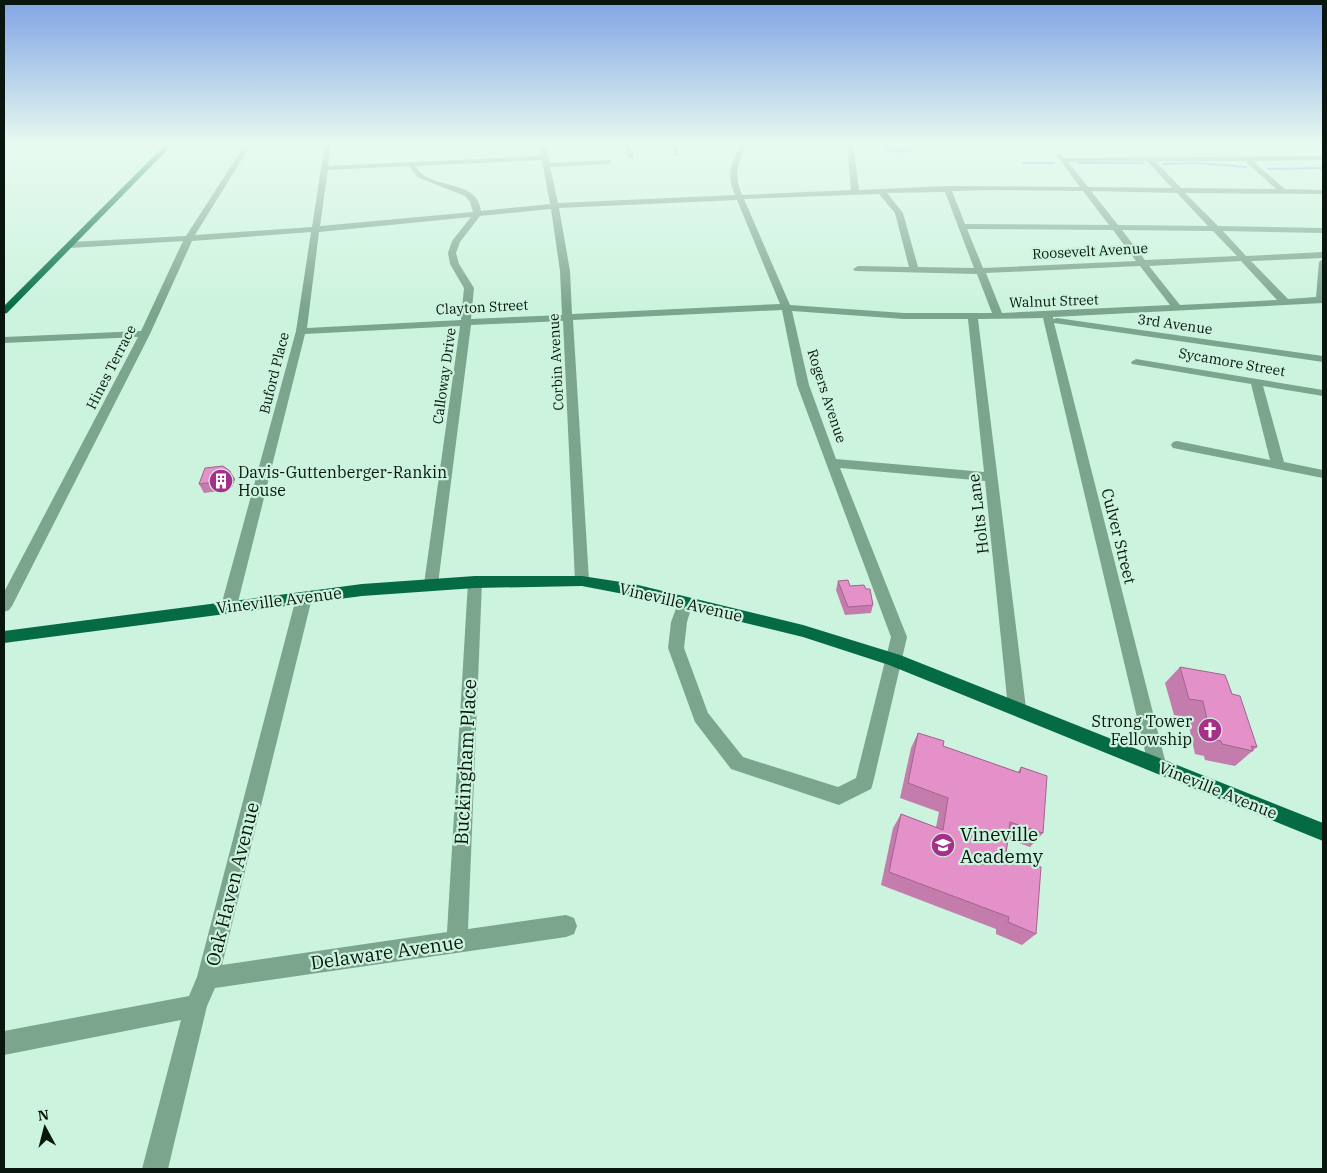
<svg xmlns="http://www.w3.org/2000/svg" width="1327" height="1173" viewBox="0 0 1327 1173" font-family="'IBM Plex Serif',serif">
	<style>
		.water { fill: #888de0 }
		.lines { fill: none; stroke-linecap: round; stroke-linejoin: round }
		.stream { stroke: #888de0; stroke-width: 2 }
		.minor { fill: #7ca58e; fill-rule: evenodd }
		.major { fill: #046b45; fill-rule: evenodd }
		.wall { fill: #c47cad }
		.shaded-wall { fill: #a0658d }
		.building { fill: #e490c9; stroke: #a0658d }
		.labels { text-anchor: middle; dominant-baseline: central; stroke-width: 4.5; stroke-linejoin: round; paint-order: stroke }
		.far-street-label { font-size: 14px; fill: #08160f; stroke: #ccf3dd }
		.poi-label { font-size: 16px; fill: #08160f; stroke: #ccf3dd; text-anchor: start }
		.street-label { font-size: 16px; fill: #08160f; stroke: #ccf3dd }
		.near-street-label { font-size: 19px; fill: #08160f; stroke: #ccf3dd }
		.near-poi-label { font-size: 19px; fill: #08160f; stroke: #ccf3dd; text-anchor: start }
	</style>
	<rect width="100%" height="100%" fill="#ccf3dd"/>
	<!-- water -->
	<path class="water" d="M 888,143 L 911,146 L 914,151 L 903,153 L 885,151 L 881,146 Z"/>
	<g class="lines">
		<!-- stream -->
		<path class="stream" d="M 1023,163 L 1054,163
			M 1078,163 L 1143,163
			M 1163,164 L 1198,163 L 1246,167
			M 1268,169 L 1323,168"/>
		<!-- minor -->
		<path class="minor" d="M 16,143 L 26,143 L 4,151 L 4,147 Z
			M 246,143 L 252,143 L 195,235 L 312,227 L 325,143 L 331,143 L 328,166 L 541,156 L 539,143 L 545,143 L 550,163 L 612,160 L 609,164 L 550,167 L 558,203 L 735,195 C 726,173 731,164 741,143 L 747,143 C 738,164 733,173 742,195 L 851,190 L 847,143 L 853,143 L 859,190 L 947,186 L 1080,187 L 1057,156 L 1060,154 L 1065,158 L 1323,156 L 1323,160 L 1253,161 L 1285,189 L 1323,190 L 1323,194 L 1185,193 L 1218,226 L 1323,228 L 1323,233 L 1223,231 L 1246,256 L 1323,252 L 1323,258 L 1251,261 L 1288,299 L 1316,297 L 1319,262 L 1323,259 L 1323,303 L 1053,317 L 1053,319 L 1057,318 L 1323,356 L 1323,362 L 1054,323 L 1166,764 L 1163,770 L 1157,772 L 1151,770 L 1148,764 L 1043,318 L 978,319 L 1026,708 L 1023,713 L 1017,715 L 1011,713 L 1008,708 L 985,481 L 840,468 L 907,637 L 873,783 L 871,789 L 839,805 L 731,769 L 695,722 L 668,648 L 671,622 L 680,598 L 690,598 L 693,602 L 687,622 L 684,648 L 708,713 L 743,757 L 838,787 L 856,778 L 891,637 L 797,385 L 782,310 L 573,320 L 589,581 L 587,585 L 577,585 L 575,581 L 563,321 L 471,325 L 438,584 L 436,588 L 426,588 L 424,584 L 460,326 L 305,334 L 237,606 L 234,610 L 224,610 L 221,606 L 296,331 L 311,232 L 192,241 L 150,334 L 12,606 L 9,610 L 4,612 L 4,592 L 138,337 L 4,343 L 4,337 L 141,331 L 183,241 L 70,248 L 66,245 L 70,242 L 186,236 ZM 542,160 L 550,204 L 481,211 C 478,177 427,191 416,166 ZM 1147,161 L 1172,188 L 1088,187 L 1068,162 ZM 1155,161 L 1245,161 L 1276,189 L 1181,188 ZM 409,166 L 417,177 L 465,196 L 470,202 L 473,212 L 320,226 L 328,170 ZM 992,190 L 1083,191 L 1109,225 L 965,224 L 952,191 ZM 1091,191 L 1177,193 L 1208,226 L 1118,225 ZM 945,192 L 974,268 L 918,267 L 903,213 L 887,193 ZM 879,194 L 895,213 L 909,267 L 858,266 L 853,269 L 855,271 L 977,274 L 992,313 L 904,313 L 790,305 L 744,199 ZM 737,200 L 780,304 L 572,314 L 570,271 L 559,208 ZM 551,209 L 560,271 L 562,315 L 471,319 L 474,288 L 459,264 L 456,253 L 460,242 L 480,216 ZM 471,217 L 452,241 L 448,253 L 450,264 L 464,288 L 461,320 L 307,328 L 319,232 ZM 967,229 L 1113,230 L 1136,261 L 983,268 ZM 1122,230 L 1213,231 L 1237,256 L 1145,260 ZM 1241,261 L 1277,300 L 1180,305 L 1149,266 ZM 1140,266 L 1170,305 L 1002,313 L 986,273 ZM 792,311 L 904,319 L 968,319 L 984,472 L 836,459 L 809,385 Z
			M 624,143 L 630,143 L 634,159 L 628,158 Z
			M 670,143 L 676,143 L 679,156 L 675,156 Z
			M 1136,359 L 1323,390 L 1323,396 L 1263,386 L 1284,462 L 1323,470 L 1323,478 L 1173,448 L 1171,445 L 1173,442 L 1177,441 L 1270,460 L 1251,384 L 1132,364 L 1131,362 Z
			M 475,576 L 480,578 L 482,582 L 468,929 L 566,915 L 574,918 L 577,926 L 574,934 L 566,937 L 215,988 L 207,1006 L 168,1169 L 142,1169 L 181,1020 L 4,1055 L 4,1031 L 189,996 L 197,977 L 296,598 L 299,594 L 309,594 L 312,598 L 222,965 L 447,932 L 468,582 L 470,578 Z"/>
		<!-- major -->
		<path class="major" d="M 167,143 L 174,143 L 7,313 L 4,314 L 4,306 Z
			M 475,576 L 582,576 L 634,584 L 803,625 L 900,655 L 1323,823 L 1323,841 L 889,665 L 803,637 L 634,596 L 582,586 L 475,588 L 362,596 L 4,643 L 4,631 L 362,584 Z"/>
	</g>
	<!-- wall -->
	<path class="wall" d="M 235,479 L 232,487 L 227,490 L 204,493 L 199,484 Z
		M 838,581 L 850,586 L 873,605 L 871,613 L 845,615 L 836,590 Z
		M 1180,667 L 1232,694 L 1257,747 L 1235,766 L 1205,760 L 1204,756 L 1195,754 L 1187,717 L 1174,715 L 1165,683 Z
		M 918,733 L 943,746 L 1018,772 L 1021,767 L 1043,833 L 1030,847 L 1008,839 L 1006,854 L 1036,934 L 1022,945 L 996,934 L 996,929 L 881,885 L 893,828 L 901,814 L 936,827 L 939,812 L 900,798 L 911,748 Z"/>
	<!-- shaded-wall -->
	<path class="shaded-wall" d="M 230,471 L 235,479 L 232,487 L 227,490 L 222,481 Z"/>
	<!-- building -->
	<path class="building" d="M 223,466 L 230,471 L 228,478 L 222,481 L 199,484 L 205,468 Z
		M 848,580 L 850,586 L 864,585 L 866,589 L 870,589 L 873,605 L 848,607 L 838,581 Z
		M 1180,667 L 1225,675 L 1232,694 L 1240,696 L 1257,747 L 1251,746 L 1253,751 L 1222,744 L 1221,741 L 1211,739 L 1203,701 L 1189,699 Z
		M 918,733 L 944,741 L 943,746 L 1020,773 L 1021,767 L 1047,776 L 1043,833 L 1010,822 L 1006,854 L 1041,867 L 1036,934 L 1008,922 L 1009,917 L 889,872 L 901,814 L 943,830 L 948,798 L 908,783 Z"/>
	<!-- sky -->
	<linearGradient id="sky" x2="0" y2="1"><stop stop-color="#81a4e5"/><stop offset="0.47" stop-color="#e8faf0"/><stop offset="1" stop-color="#e8faf0" stop-opacity="0"/></linearGradient>
	<rect width="1327" height="307" fill="url(#sky)"/>
	<!-- icons -->
	<defs>
		<g id="building-disc" transform="scale(1.25)"><circle r="9.5" fill="#a63088" stroke="#ccf3dd"/><path d="M-4-6H4V6H1V3H-1V6H-4ZM-2.5-4.3h1.7v1.8h-1.7ZM.8-4.3h1.7v1.8H.8ZM-2.5-1h1.7V.8h-1.7ZM.8-1h1.7V.8H.8Z" fill="#fff"/></g>
		<g id="church-disc" transform="scale(1.25)"><circle r="9.5" fill="#a63088" stroke="#ccf3dd"/><path d="M-1.2-6h2.4v3.5h3.3v2.4h-3.3V6h-2.4V-.1h-3.3v-2.4h3.3Z" fill="#fff"/></g>
		<g id="school-disc" transform="scale(1.25)"><circle r="9.5" fill="#a63088" stroke="#ccf3dd"/><path d="M0-5L7-2L0 1L-7-2ZM-4 1L0 2.5L4 1V4Q0 6-4 4Z" fill="#fff"/></g>
	</defs>
	<g fill-rule="evenodd">
		<use href="#building-disc" x="221" y="481"/>
		<use href="#church-disc" x="1210" y="730"/>
		<use href="#school-disc" x="943" y="845"/>
	</g>
	<g class="labels">
		<!-- far-street labels -->
		<g class="far-street-label">
			<text transform="translate(1090 251) rotate(-3)">Roosevelt Avenue</text>
			<text transform="translate(1054 301) rotate(-2)">Walnut Street</text>
			<text transform="translate(482 307) rotate(-3)">Clayton Street</text>
			<text transform="translate(1175 324) rotate(8)">3rd Avenue</text>
			<text transform="translate(556 362) rotate(-93)">Corbin Avenue</text>
			<text transform="translate(1232 362) rotate(10)">Sycamore Street</text>
			<text transform="translate(111 367) rotate(-63)">Hines Terrace</text>
			<text transform="translate(274 373) rotate(-76)">Buford Place</text>
			<text transform="translate(444 376) rotate(-82)">Calloway Drive</text>
			<text transform="translate(827 396) rotate(72)">Rogers Avenue</text>
		</g>
		<!-- poi labels -->
		<g class="poi-label">
			<text x="238" y="472">Davis-Guttenberger-Rankin<tspan x="238" dy="18">House</tspan></text>
			<text x="1192" y="721" text-anchor="end">Strong Tower<tspan x="1192" dy="18">Fellowship</tspan></text>
		</g>
		<!-- street labels -->
		<g class="street-label">
			<text transform="translate(978 514) rotate(-97)">Holts Lane</text>
			<text transform="translate(1119 536) rotate(76)">Culver Street</text>
			<text transform="translate(279 600) rotate(-7)">Vineville Avenue</text>
			<text transform="translate(681 602) rotate(13)">Vineville Avenue</text>
			<text transform="translate(1218 790) rotate(22)">Vineville Avenue</text>
		</g>
		<!-- near-street labels -->
		<g class="near-street-label">
			<text transform="translate(465 762) rotate(-87)">Buckingham Place</text>
			<text transform="translate(232 884) rotate(-76)">Oak Haven Avenue</text>
			<text transform="translate(387 952) rotate(-8)">Delaware Avenue</text>
		</g>
		<!-- near-poi labels -->
		<g class="near-poi-label">
			<text x="960" y="834">Vineville<tspan x="960" dy="22">Academy</tspan></text>
		</g>
	</g>
	<!-- border -->
	<rect width="1327" height="1173" fill="none" stroke="#08160f" stroke-width="10"/>
	<!-- north arrow -->
	<g transform="translate(45 1128) rotate(353)" stroke="#ccf3dd" stroke-width="4" paint-order="stroke">
	<path d="M0-4L9 19L0 12L-9 19Z" fill="#08160f"/>
	<text y="-8" font-size="14" font-weight="bold" text-anchor="middle" fill="#08160f">N</text>
	</g>
</svg>
